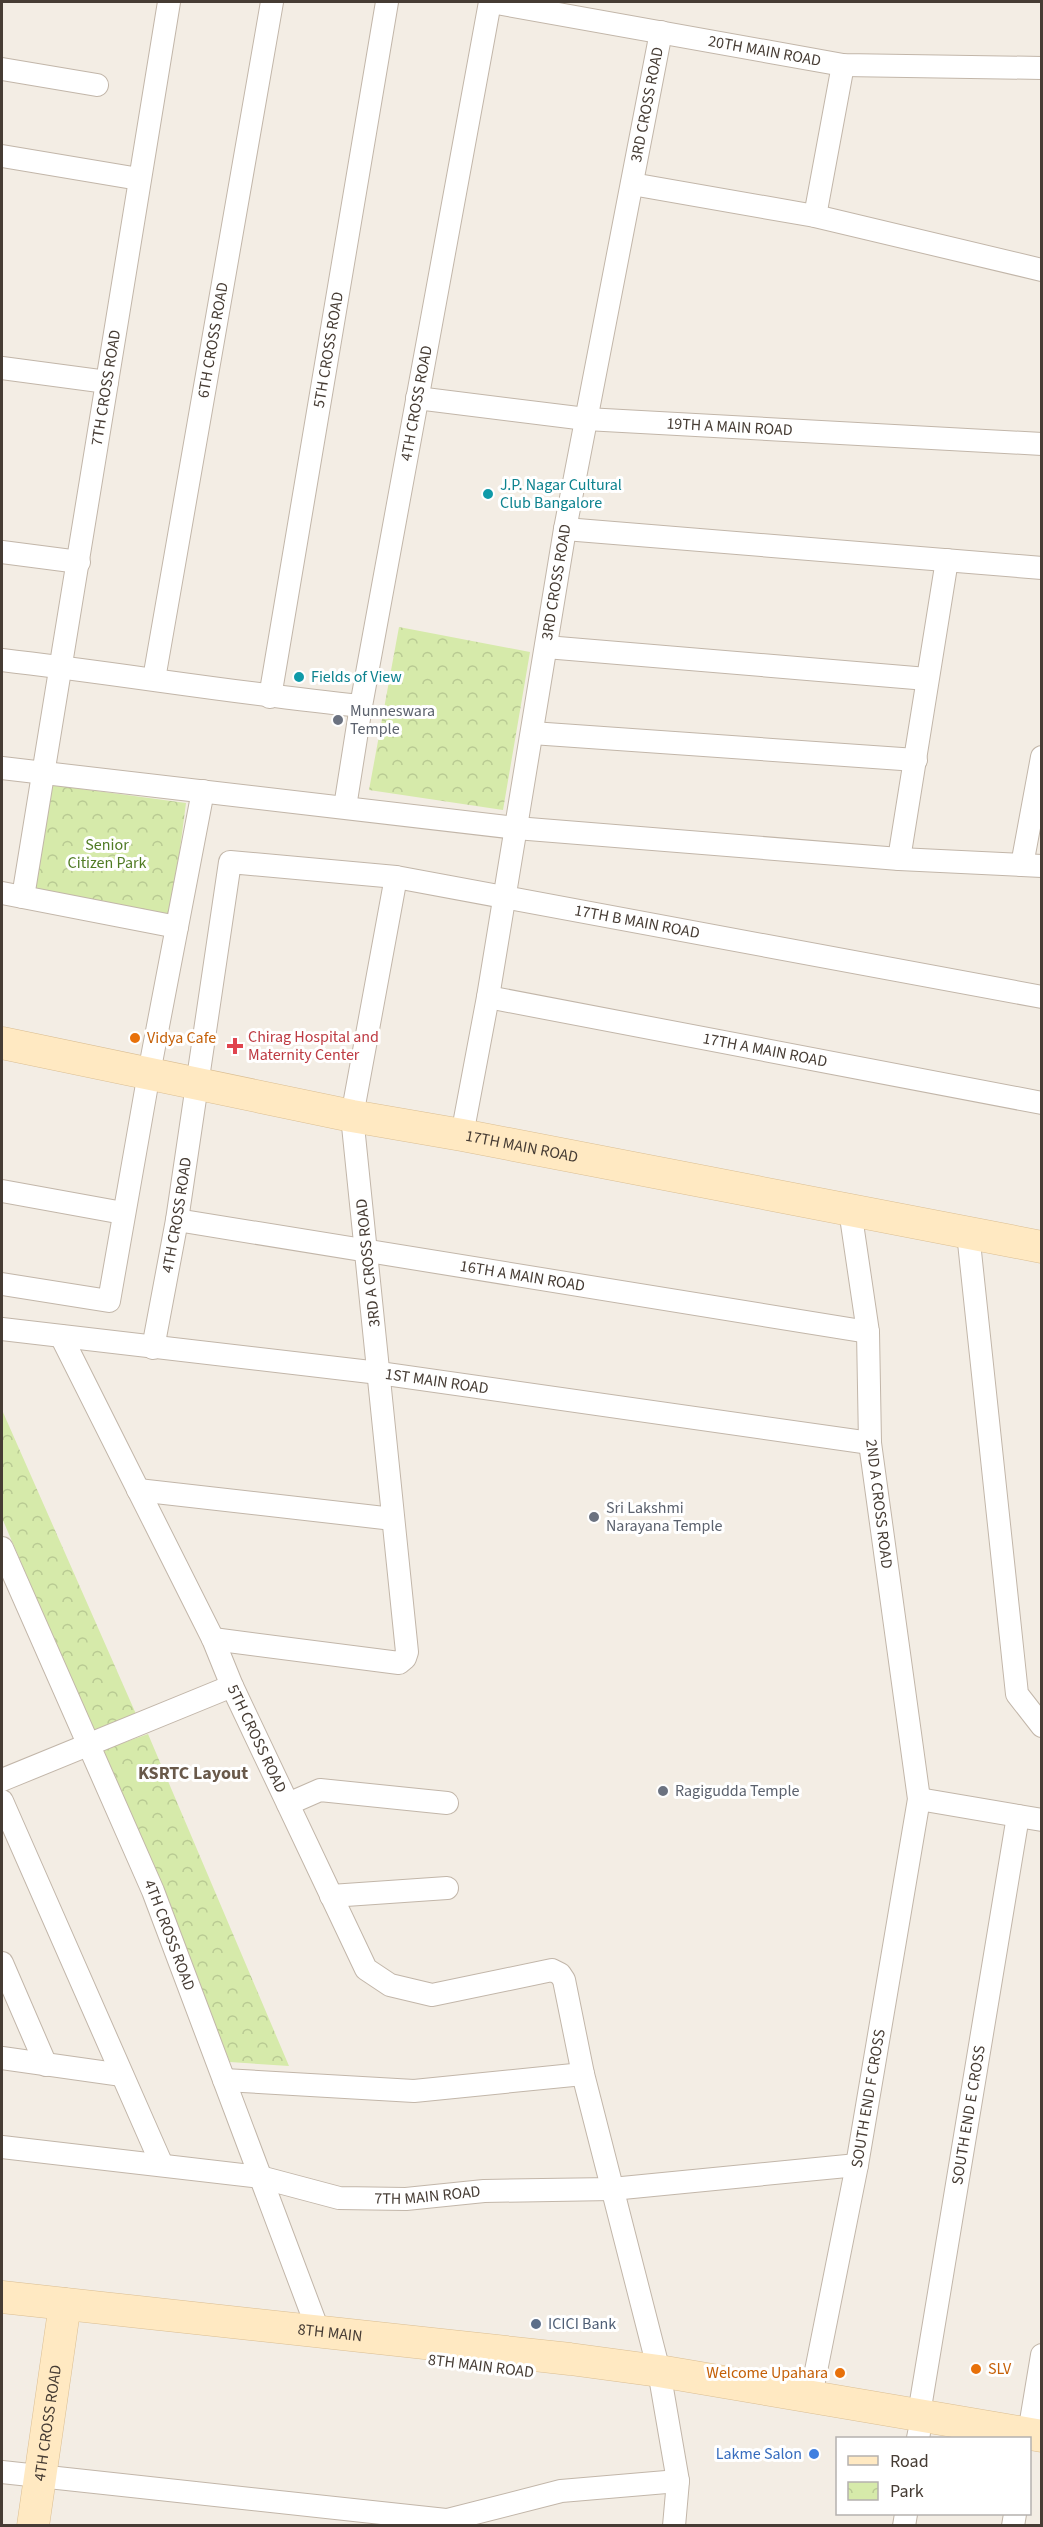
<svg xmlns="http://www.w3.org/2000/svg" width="1043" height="2527" viewBox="0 0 1043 2527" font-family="'Source Sans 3',sans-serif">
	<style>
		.park { fill: url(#park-crowns) }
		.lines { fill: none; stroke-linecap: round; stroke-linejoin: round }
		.street-casing { stroke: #c2b6a9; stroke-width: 24 }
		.secondary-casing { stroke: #dabe93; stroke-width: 33 }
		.street { stroke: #fff; stroke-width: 22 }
		.secondary { stroke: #ffe9c2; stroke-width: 32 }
		.culture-dot { fill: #0f9aa8; stroke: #fff; stroke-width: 2 }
		.worship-dot { fill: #6b7280; stroke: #fff; stroke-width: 2 }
		.food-dot { fill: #e8710a; stroke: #fff; stroke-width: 2 }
		.health-dot { fill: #e0444e; stroke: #fff; stroke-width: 2 }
		.service-dot { fill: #5c6f8a; stroke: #fff; stroke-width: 2 }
		.shop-dot { fill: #3f7fe0; stroke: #fff; stroke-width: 2 }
		.labels { text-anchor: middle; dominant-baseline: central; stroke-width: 6; stroke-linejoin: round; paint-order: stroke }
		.street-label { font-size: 16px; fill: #463c34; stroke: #fff }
		.culture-label { font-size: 16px; fill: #0d838f; stroke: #fff; text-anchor: start }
		.worship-label { font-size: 16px; fill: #5b616d; stroke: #fff; text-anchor: start }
		.park-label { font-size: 16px; fill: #507b24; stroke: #fff }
		.health-label { font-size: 16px; fill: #be3a42; stroke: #fff; text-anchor: start }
		.food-label { font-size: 16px; fill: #c56008; stroke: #fff; text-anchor: start }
		.service-label { font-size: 16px; fill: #4e5e75; stroke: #fff; text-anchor: start }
		.shop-label { font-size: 16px; fill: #366cbe; stroke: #fff; text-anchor: end }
		.neighbourhood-label { font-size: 18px; font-weight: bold; fill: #69594a; stroke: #fff }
	</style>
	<defs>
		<pattern id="park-crowns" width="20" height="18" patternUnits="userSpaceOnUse" patternTransform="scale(1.5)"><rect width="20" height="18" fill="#d6eaaa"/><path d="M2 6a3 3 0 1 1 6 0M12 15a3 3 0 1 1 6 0" fill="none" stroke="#b9ca93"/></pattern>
	</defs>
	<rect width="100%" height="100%" fill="#f3ede4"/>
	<!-- park -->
	<path class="park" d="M 399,627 L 530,652 L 503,810 L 369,790 Z
		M 45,784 L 186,803 L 170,925 L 29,906 Z
		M 2,1410 L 136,1714 L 94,1733 L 2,1518 Z
		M 148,1734 L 289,2066 L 230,2062 L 100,1751 Z"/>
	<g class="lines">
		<!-- street casing -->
		<g class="street-casing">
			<g id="street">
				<path id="s1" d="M 491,2 L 843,65 L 1042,68"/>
				<path d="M 2,69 L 97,85"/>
				<path d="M 2,156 L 139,179"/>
				<path d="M 632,184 L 815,216 L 1042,270"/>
				<path d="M 815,216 L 843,65"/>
				<path d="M 2,368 L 107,382"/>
				<path id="s2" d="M 417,398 L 586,419 L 1042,444"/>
				<path d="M 565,529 L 1042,568"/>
				<path d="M 2,552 L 79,562"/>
				<path d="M 546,647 L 927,679"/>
				<path d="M 2,660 C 122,674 241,694 361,706"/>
				<path id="s3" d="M 154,679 L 272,2"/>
				<path id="s4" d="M 270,697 L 387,2"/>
				<path d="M 532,733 L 916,760"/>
				<path d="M 2,768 L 516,828 L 899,859 L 1042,866"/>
				<path id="s5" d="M 345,807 L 361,706 L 490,2"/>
				<path d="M 899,859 L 947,560"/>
				<path d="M 1022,865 L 1042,757"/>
				<path d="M 2,893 L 177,927"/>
				<path id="s6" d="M 23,897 L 169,2"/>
				<path id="s7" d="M 488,997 L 1042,1103"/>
				<path id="s8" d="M 462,1135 L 488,997 L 565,529 L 661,32"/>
				<path d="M 2,1191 L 123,1213"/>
				<path id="s9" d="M 177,1220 L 868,1332"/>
				<path d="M 968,1233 L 1017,1694 L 1042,1726"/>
				<path d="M 2,1284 L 109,1301 L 149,1073 L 203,791"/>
				<path id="s10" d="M 2,1329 L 379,1373 L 870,1443"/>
				<path id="s11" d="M 61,1336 L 213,1639 L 232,1686 L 366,1969 L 390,1985 L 432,1995 L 552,1970 L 560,1974 L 564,1980 L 583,2074 L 659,2371 L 678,2481 L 674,2526"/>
				<path id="s12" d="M 153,1348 L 177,1220 L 230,862 L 396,877 L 1042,997"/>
				<path d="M 138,1490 L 393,1519"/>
				<path id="s13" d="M 2,1548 L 153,1891 L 318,2330"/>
				<path d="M 213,1639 L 399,1663 L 405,1658 L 407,1652 L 352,1116 L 396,877"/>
				<path d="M 2,1780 L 232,1686"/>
				<path d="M 919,1799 L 1042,1820"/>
				<path d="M 2,1801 L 162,2165"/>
				<path d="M 288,1804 L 320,1790 L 447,1803"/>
				<path d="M 331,1896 L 447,1888"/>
				<path d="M 2,1963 L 46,2065"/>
				<path d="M 2,2058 L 122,2075"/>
				<path d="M 224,2080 L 414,2091 L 583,2074"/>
				<path id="s14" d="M 2,2147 L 260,2177 L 339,2198 L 406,2199 L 484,2191 L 612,2189 L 857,2165"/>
				<path id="s15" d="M 811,2396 L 857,2165 L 919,1799 L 870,1443 L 868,1332 L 850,1210"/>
				<path id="s16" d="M 919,2414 L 1018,1816"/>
				<path d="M 1029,2433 L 1042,2355"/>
				<path d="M 918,2438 L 919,2433"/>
				<path d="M 2,2472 L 446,2520"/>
				<path d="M 432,2524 L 561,2491 L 678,2481"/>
				<path d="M 904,2526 L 906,2514"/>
				<path d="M 1013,2526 L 1015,2514"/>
			</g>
		</g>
		<!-- secondary casing -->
		<g class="secondary-casing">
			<g id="secondary">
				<path id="s17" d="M 2,1043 L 352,1116 L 462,1135 L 1042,1247"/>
				<path id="s18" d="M 2,2297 L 570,2359 L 659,2371 L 1042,2436"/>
				<path id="s19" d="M 33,2526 L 65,2304"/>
			</g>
		</g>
		<!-- street -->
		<use href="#street" class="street"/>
		<!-- secondary -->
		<use href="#secondary" class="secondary"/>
	</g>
	<!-- markers -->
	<g class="culture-dot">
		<circle cx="488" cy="494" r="6"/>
		<circle cx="299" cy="677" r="6"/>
	</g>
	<g class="worship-dot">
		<circle cx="338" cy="720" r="6"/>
		<circle cx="594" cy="1517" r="6"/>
		<circle cx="663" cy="1791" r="6"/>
	</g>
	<g class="food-dot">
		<circle cx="135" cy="1038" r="6"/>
		<circle cx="976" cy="2369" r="6"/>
		<circle cx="840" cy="2373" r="6"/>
	</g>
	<path class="health-dot" d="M232 1037h6v6h6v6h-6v6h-6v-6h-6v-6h6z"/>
	<circle class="service-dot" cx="536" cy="2324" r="6"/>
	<circle class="shop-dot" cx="814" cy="2454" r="6"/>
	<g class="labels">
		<!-- street labels -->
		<g class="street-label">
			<text stroke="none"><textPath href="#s1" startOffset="278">20TH MAIN ROAD</textPath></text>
			<text stroke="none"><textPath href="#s8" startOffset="1047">3RD CROSS ROAD</textPath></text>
			<text stroke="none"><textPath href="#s3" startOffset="344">6TH CROSS ROAD</textPath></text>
			<text stroke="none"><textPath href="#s4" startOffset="352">5TH CROSS ROAD</textPath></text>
			<text stroke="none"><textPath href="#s6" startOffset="516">7TH CROSS ROAD</textPath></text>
			<text stroke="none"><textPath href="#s5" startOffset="410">4TH CROSS ROAD</textPath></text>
			<text stroke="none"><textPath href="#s2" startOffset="314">19TH A MAIN ROAD</textPath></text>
			<text stroke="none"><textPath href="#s8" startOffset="561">3RD CROSS ROAD</textPath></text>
			<text stroke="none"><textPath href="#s12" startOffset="904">17TH B MAIN ROAD</textPath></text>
			<text stroke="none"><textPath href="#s7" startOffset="282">17TH A MAIN ROAD</textPath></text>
			<text stroke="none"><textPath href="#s17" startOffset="530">17TH MAIN ROAD</textPath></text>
			<text stroke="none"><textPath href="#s12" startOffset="135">4TH CROSS ROAD</textPath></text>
			<text transform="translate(368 1263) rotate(-96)">3RD A CROSS ROAD</text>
			<text stroke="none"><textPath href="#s9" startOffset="350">16TH A MAIN ROAD</textPath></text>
			<text stroke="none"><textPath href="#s10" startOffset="438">1ST MAIN ROAD</textPath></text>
			<text transform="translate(879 1504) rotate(83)">2ND A CROSS ROAD</text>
			<text stroke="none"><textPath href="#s11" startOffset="448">5TH CROSS ROAD</textPath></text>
			<text stroke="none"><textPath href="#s13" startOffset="422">4TH CROSS ROAD</textPath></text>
			<text stroke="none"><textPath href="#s15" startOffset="303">SOUTH END F CROSS</textPath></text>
			<text stroke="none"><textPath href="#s16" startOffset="303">SOUTH END E CROSS</textPath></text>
			<text stroke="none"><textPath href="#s14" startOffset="430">7TH MAIN ROAD</textPath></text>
			<text stroke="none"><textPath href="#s18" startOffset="330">8TH MAIN</textPath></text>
			<text transform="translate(481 2366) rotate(7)">8TH MAIN ROAD</text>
			<text stroke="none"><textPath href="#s19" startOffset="104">4TH CROSS ROAD</textPath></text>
		</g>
		<!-- culture labels -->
		<g class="culture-label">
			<text x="500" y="485">J.P. Nagar Cultural<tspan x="500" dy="18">Club Bangalore</tspan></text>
			<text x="311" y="677">Fields of View</text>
		</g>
		<!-- worship labels -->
		<g class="worship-label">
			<text x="350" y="711">Munneswara<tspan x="350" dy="18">Temple</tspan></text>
			<text x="606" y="1508">Sri Lakshmi<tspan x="606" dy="18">Narayana Temple</tspan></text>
			<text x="675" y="1791">Ragigudda Temple</text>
		</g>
		<!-- park labels -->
		<g class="park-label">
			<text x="107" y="845">Senior<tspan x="107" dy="18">Citizen Park</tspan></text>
		</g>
		<!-- health labels -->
		<g class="health-label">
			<text x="248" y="1037">Chirag Hospital and<tspan x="248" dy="18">Maternity Center</tspan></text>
		</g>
		<!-- food labels -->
		<g class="food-label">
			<text x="147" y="1038">Vidya Cafe</text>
			<text x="988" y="2369">SLV</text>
			<text x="828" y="2373" text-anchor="end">Welcome Upahara</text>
		</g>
		<!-- service labels -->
		<g class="service-label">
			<text x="548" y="2324">ICICI Bank</text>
		</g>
		<!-- shop labels -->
		<g class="shop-label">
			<text x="802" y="2454">Lakme Salon</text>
		</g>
		<!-- neighbourhood labels -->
		<g class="neighbourhood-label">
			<text x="193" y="1773">KSRTC Layout</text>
		</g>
	</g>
	<!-- border -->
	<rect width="1043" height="2527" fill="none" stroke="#463c34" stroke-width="6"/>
	<!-- legend -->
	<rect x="836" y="2437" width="195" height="78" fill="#ffffff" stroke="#b5b1ae" stroke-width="1.5"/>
	<rect x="848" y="2456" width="30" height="9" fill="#ffe9c2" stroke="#b5b1ae" stroke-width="1.5"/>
	<text x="890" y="2467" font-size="18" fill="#463c34">Road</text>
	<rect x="848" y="2482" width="30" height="18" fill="url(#park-crowns)" stroke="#b5b1ae" stroke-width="1.5"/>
	<text x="890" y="2497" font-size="18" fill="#463c34">Park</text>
</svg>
